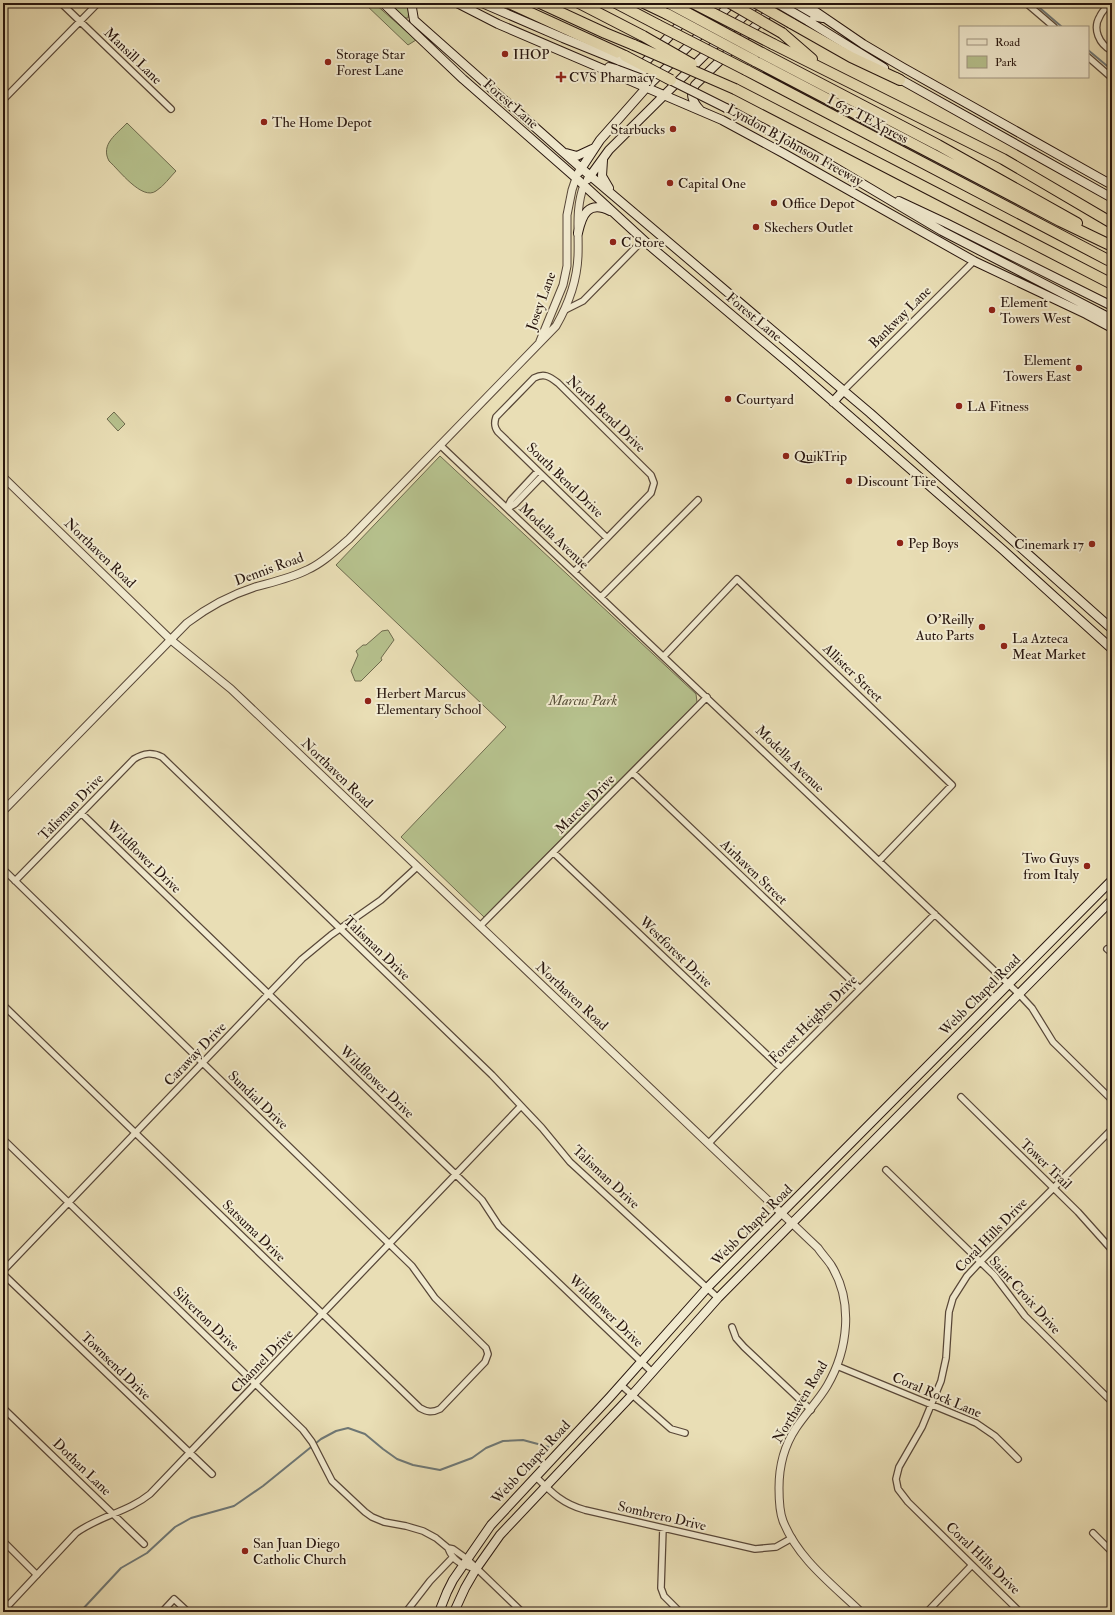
<svg xmlns="http://www.w3.org/2000/svg" width="1115" height="1615" viewBox="0 0 1115 1615" font-family="'IM FELL Double Pica',serif">
	<style>
		.green { fill: #b6c18d; stroke: #6e6b4e }
		.lines { fill: none; stroke-linecap: round; stroke-linejoin: round }
		.stream { stroke: #6e7775; stroke-width: 2 }
		.minor-casing { stroke: #584738; stroke-width: 8 }
		.tertiary-casing { stroke: #584738; stroke-width: 9 }
		.secondary-casing { stroke: #27150e; stroke-width: 10 }
		.motorway-casing { stroke: #27150e; stroke-width: 12 }
		.minor { stroke: #f1eacf; stroke-width: 5.5 }
		.tertiary { stroke: #f1eacf; stroke-width: 7 }
		.secondary { stroke: #f1eacf; stroke-width: 8 }
		.motorway { stroke: #e9deb5; stroke-width: 10 }
		.secondary-bridge-casing { stroke: #27150e; stroke-width: 10; stroke-linecap: butt }
		.motorway-bridge-casing { stroke: #27150e; stroke-width: 12; stroke-linecap: butt }
		.secondary-bridge { stroke: #f1eacf; stroke-width: 8 }
		.motorway-bridge { stroke: #e9deb5; stroke-width: 10 }
		.poi-dot { fill: #8f2418; stroke: #f1eacf; stroke-width: 1.5 }
		.labels { text-anchor: middle; dominant-baseline: central; stroke-width: 4; stroke-linejoin: round; paint-order: stroke }
		.poi-label { font-size: 14px; fill: #27150e; stroke: #f1eacf; text-anchor: start }
		.street-label { font-size: 14px; fill: #27150e; stroke: #f1eacf }
		.park-label { font-size: 14px; font-style: italic; fill: #59513a; stroke: #f1eacf }
	</style>
	<rect width="100%" height="100%" fill="#e9deb5"/>
	<filter id="stains"><feTurbulence type="fractalNoise" baseFrequency=".005" numOctaves="4"/><feColorMatrix values="0 0 0 0 .2 0 0 0 0 .09 0 0 0 0 .02 0 0 0 .5 -.17"/></filter>
	<radialGradient id="worn" r=".72"><stop offset=".6" stop-color="#630" stop-opacity="0"/><stop offset="1" stop-color="#630" stop-opacity=".3"/></radialGradient>
	<!-- green -->
	<path class="green" d="M 364,3 L 374,3 L 416,40 L 408,45 Z
		M 388,3 L 410,3 L 408,18 L 405,18 Z
		M 127,123 L 176,171 C 170,177 164,186 156,191 C 142,201 119,170 109,161 C 100,144 117,134 127,123 Z
		M 114,412 L 125,424 L 118,431 L 107,419 Z
		M 440,456 L 696,694 L 697,702 L 484,917 L 401,837 L 506,727 L 336,565 Z
		M 388,630 L 394,640 L 381,658 L 382,660 L 361,681 L 355,681 L 351,671 L 358,655 L 356,651 L 363,645 L 366,645 L 382,631 Z"/>
	<g class="lines">
		<!-- stream -->
		<path class="stream" d="M 1034,3 L 1062,27
			M 1088,50 L 1112,70
			M 80,1612 L 121,1568 L 147,1553 L 175,1527 L 191,1518 L 234,1506 L 263,1486 L 321,1439 L 336,1431 L 348,1428 L 365,1434 L 383,1449 L 397,1459 L 413,1465 L 440,1470 L 472,1458 L 486,1448 L 503,1441 L 523,1440 L 549,1447"/>
		<!-- minor casing -->
		<g class="minor-casing">
			<path id="minor" d="M 61,3 L 171,109
				M 1026,3 L 1054,27
				M 1110,3 C 1107,7 1102,11 1100,16 C 1092,29 1099,44 1112,51
				M 1088,57 L 1112,78
				M 3,100 L 98,3
				M 565,310 L 583,301 L 643,240
				M 844,390 L 974,261
				M 440,445 L 1019,994 L 1032,1008 L 1053,1042 L 1112,1100
				M 507,508 L 511,500 L 538,471
				M 508,508 L 515,504 L 542,476
				M 574,572 L 651,493 L 654,483 L 651,475 L 558,383 C 549,376 544,373 534,378 L 496,417 C 494,423 494,427 498,432 L 606,537
				M 601,597 L 698,500
				M 664,656 L 737,579 L 952,785 L 879,861
				M 633,773 L 860,989
				M 81,813 L 449,1168 L 482,1200 L 499,1226 L 652,1372
				M 554,853 L 781,1068
				M 3,869 L 412,1266 L 435,1298 L 486,1348 L 488,1354 L 485,1362 L 440,1409 C 432,1413 427,1412 420,1408 L 3,1005
				M 15,881 L 134,759 C 144,753 152,752 162,757 L 492,1075 L 542,1128 L 570,1162 L 718,1298
				M 480,926 L 707,697
				M 1107,949 L 1112,953
				M 961,1097 L 1078,1212 L 1112,1250
				M 3,1139 L 303,1430 L 312,1442 L 332,1481 L 365,1512 L 372,1517 L 384,1522 L 406,1526 L 423,1531 L 436,1538 L 448,1548 L 453,1549 L 467,1559 L 522,1612
				M 709,1143 L 781,1068 L 935,914
				M 886,1170 L 994,1275 L 1025,1316 L 1112,1402
				M 3,1271 L 302,959 L 331,935 L 381,900 L 417,867
				M 3,1274 L 212,1474
				M 732,1327 L 736,1338 L 744,1347 L 811,1410
				M 837,1366 L 976,1423 L 995,1436 L 1018,1459
				M 621,1385 L 671,1429 L 685,1433
				M 3,1408 L 144,1544
				M 536,1477 C 552,1493 563,1504 585,1510 L 755,1549 L 776,1547 L 792,1538
				M 663,1528 L 661,1588 L 664,1596 L 680,1612
				M 1093,1533 L 1112,1552
				M 3,1541 L 37,1575
				M 448,1548 C 453,1562 463,1565 476,1569
				M 3,1611 L 76,1533 C 99,1516 128,1512 150,1494 L 521,1106
				M 162,1612 L 174,1599 L 188,1612
				M 406,1612 L 430,1581 L 453,1557
				M 927,1612 L 972,1565
				M 1020,1612 L 908,1502 L 898,1489 L 896,1479 L 899,1467 L 922,1427 L 941,1381 L 946,1358 L 949,1312 L 953,1298 L 967,1276 L 980,1262 L 1112,1129"/>
		</g>
		<!-- tertiary casing -->
		<g class="tertiary-casing">
			<path id="tertiary" d="M 540,341 L 563,285 L 567,266 L 567,215 L 572,190 L 576,178
				M 3,477 L 171,640 L 231,689 L 818,1248 C 822,1254 827,1259 831,1265 C 854,1302 848,1350 827,1386 C 818,1401 806,1413 796,1428 C 784,1446 779,1466 779,1488 C 779,1498 779,1511 783,1521 C 798,1559 832,1584 861,1612
				M 3,811 L 187,623 C 208,607 230,595 255,587 C 273,582 291,578 307,570 C 323,563 336,550 349,539 L 556,326 C 568,305 577,281 578,256 C 579,232 575,209 584,185"/>
		</g>
		<!-- secondary casing -->
		<g class="secondary-casing">
			<path id="secondary" d="M 383,3 L 463,79 L 576,178 L 650,246 L 791,365 L 1003,550 L 1112,649
				M 414,3 L 412,8 L 414,20 L 581,168 L 870,413 L 1112,629
				M 457,3 L 498,24 L 722,120 L 783,153 L 974,261 L 1086,314 L 1112,328
				M 482,3 L 563,38 L 620,61
				M 803,3 L 863,44 L 902,67 L 1112,185
				M 808,21 L 884,68
				M 609,67 L 630,73 L 637,71 L 700,3
				M 896,77 L 1112,198
				M 726,108 L 814,155 L 942,231 L 1112,319
				M 700,110 C 693,102 689,95 695,85 L 776,6 L 785,3 L 795,6 L 813,16 L 823,18
				M 566,153 L 577,156 L 592,149
				M 603,160 L 602,176 L 609,188
				M 579,172 L 600,140 L 646,88 L 732,3
				M 588,179 L 609,150 L 757,3
				M 899,201 L 946,223 L 1112,306
				M 578,233 C 582,215 588,200 610,211
				M 833,402 L 844,390
				M 439,1612 L 447,1592 L 453,1580 L 491,1525 L 610,1397 L 707,1288 L 1112,880
				M 454,1612 L 465,1588 L 476,1569 L 500,1535 L 632,1395 L 718,1298 L 1112,900"/>
		</g>
		<!-- motorway casing -->
		<g class="motorway-casing">
			<path id="motorway" d="M 509,3 L 625,56
				M 540,3 L 605,33 L 634,45
				M 579,3 L 643,36
				M 616,3 L 658,25
				M 644,3 L 667,14
				M 791,23 L 851,57 L 900,80
				M 782,33 L 812,59
				M 773,44 L 1003,159 L 1112,223
				M 762,53 L 938,145 L 1077,223
				M 755,61 L 1060,221 L 1112,246
				M 746,70 L 1108,260
				M 735,89 L 1112,284"/>
		</g>
		<!-- minor -->
		<use href="#minor" class="minor"/>
		<!-- tertiary -->
		<use href="#tertiary" class="tertiary"/>
		<!-- secondary -->
		<use href="#secondary" class="secondary"/>
		<!-- motorway -->
		<use href="#motorway" class="motorway"/>
		<!-- secondary-bridge casing -->
		<g class="secondary-bridge-casing">
			<path id="secondary-bridge" d="M 777,3 L 808,21
				M 620,61 L 644,70
				M 666,78 L 726,108"/>
		</g>
		<!-- motorway-bridge casing -->
		<g class="motorway-bridge-casing">
			<path id="motorway-bridge" d="M 669,3 L 762,53
				M 693,3 L 773,44
				M 730,3 L 782,33
				M 756,3 L 791,23
				M 667,14 L 755,61
				M 658,25 L 746,70
				M 643,36 L 692,64
				M 634,45 L 735,89
				M 625,56 L 671,80"/>
		</g>
		<!-- secondary-bridge -->
		<use href="#secondary-bridge" class="secondary-bridge"/>
		<!-- motorway-bridge -->
		<use href="#motorway-bridge" class="motorway-bridge"/>
	</g>
	<!-- markers -->
	<g class="poi-dot">
		<circle cx="505" cy="54" r="4"/>
		<circle cx="328" cy="62" r="4"/>
		<path d="M559 71h4v4h4v4h-4v4h-4v-4h-4v-4h4z"/>
		<circle cx="264" cy="122" r="4"/>
		<circle cx="673" cy="129" r="4"/>
		<circle cx="670" cy="183" r="4"/>
		<circle cx="774" cy="203" r="4"/>
		<circle cx="756" cy="227" r="4"/>
		<circle cx="613" cy="242" r="4"/>
		<circle cx="992" cy="310" r="4"/>
		<circle cx="1079" cy="368" r="4"/>
		<circle cx="728" cy="399" r="4"/>
		<circle cx="959" cy="406" r="4"/>
		<circle cx="786" cy="456" r="4"/>
		<circle cx="849" cy="481" r="4"/>
		<circle cx="900" cy="543" r="4"/>
		<circle cx="1092" cy="544" r="4"/>
		<circle cx="982" cy="627" r="4"/>
		<circle cx="1004" cy="646" r="4"/>
		<circle cx="368" cy="701" r="4"/>
		<circle cx="1087" cy="866" r="4"/>
		<circle cx="245" cy="1551" r="4"/>
	</g>
	<g class="labels">
		<!-- poi labels -->
		<g class="poi-label">
			<text x="336" y="54">Storage Star<tspan x="336" dy="16">Forest Lane</tspan></text>
			<text x="513" y="54">IHOP</text>
			<text x="569" y="77">CVS Pharmacy</text>
			<text x="272" y="122">The Home Depot</text>
			<text x="665" y="129" text-anchor="end">Starbucks</text>
			<text x="678" y="183">Capital One</text>
			<text x="782" y="203">Office Depot</text>
			<text x="764" y="227">Skechers Outlet</text>
			<text x="621" y="242">C Store</text>
			<text x="1000" y="302">Element<tspan x="1000" dy="16">Towers West</tspan></text>
			<text x="1071" y="360" text-anchor="end">Element<tspan x="1071" dy="16">Towers East</tspan></text>
			<text x="736" y="399">Courtyard</text>
			<text x="967" y="406">LA Fitness</text>
			<text x="794" y="456">QuikTrip</text>
			<text x="857" y="481">Discount Tire</text>
			<text x="908" y="543">Pep Boys</text>
			<text x="1084" y="544" text-anchor="end">Cinemark 17</text>
			<text x="974" y="619" text-anchor="end">O'Reilly<tspan x="974" dy="16">Auto Parts</tspan></text>
			<text x="1012" y="638">La Azteca<tspan x="1012" dy="16">Meat Market</tspan></text>
			<text x="376" y="693">Herbert Marcus<tspan x="376" dy="16">Elementary School</tspan></text>
			<text x="1079" y="858" text-anchor="end">Two Guys<tspan x="1079" dy="16">from Italy</tspan></text>
			<text x="253" y="1543">San Juan Diego<tspan x="253" dy="16">Catholic Church</tspan></text>
		</g>
		<!-- street labels -->
		<g class="street-label">
			<text transform="translate(133 56) rotate(44)">Mansill Lane</text>
			<text transform="translate(511 104) rotate(41)">Forest Lane</text>
			<text transform="translate(868 119) rotate(28)">I 635 TEXpress</text>
			<text transform="translate(795 145) rotate(29)">Lyndon B Johnson Freeway</text>
			<text transform="translate(541 301) rotate(-70)">Josey Lane</text>
			<text transform="translate(754 317) rotate(40)">Forest Lane</text>
			<text transform="translate(900 317) rotate(-45)">Bankway Lane</text>
			<text transform="translate(606 414) rotate(44)">North Bend Drive</text>
			<text transform="translate(565 480) rotate(44)">South Bend Drive</text>
			<text transform="translate(554 536) rotate(43)">Modella Avenue</text>
			<text transform="translate(100 553) rotate(44)">Northaven Road</text>
			<text transform="translate(269 569) rotate(-20)">Dennis Road</text>
			<text transform="translate(853 673) rotate(44)">Allister Street</text>
			<text transform="translate(790 759) rotate(44)">Modella Avenue</text>
			<text transform="translate(337 773) rotate(44)">Northaven Road</text>
			<text transform="translate(585 804) rotate(-45)">Marcus Drive</text>
			<text transform="translate(71 807) rotate(-46)">Talisman Drive</text>
			<text transform="translate(144 857) rotate(44)">Wildflower Drive</text>
			<text transform="translate(754 872) rotate(44)">Airhaven Street</text>
			<text transform="translate(377 948) rotate(44)">Talisman Drive</text>
			<text transform="translate(676 952) rotate(44)">Westforest Drive</text>
			<text transform="translate(980 995) rotate(-45)">Webb Chapel Road</text>
			<text transform="translate(572 996) rotate(43)">Northaven Road</text>
			<text transform="translate(813 1019) rotate(-45)">Forest Heights Drive</text>
			<text transform="translate(195 1054) rotate(-46)">Caraway Drive</text>
			<text transform="translate(377 1082) rotate(44)">Wildflower Drive</text>
			<text transform="translate(258 1100) rotate(44)">Sundial Drive</text>
			<text transform="translate(1046 1164) rotate(44)">Tower Trail</text>
			<text transform="translate(606 1177) rotate(43)">Talisman Drive</text>
			<text transform="translate(752 1225) rotate(-45)">Webb Chapel Road</text>
			<text transform="translate(254 1231) rotate(44)">Satsuma Drive</text>
			<text transform="translate(991 1235) rotate(-46)">Coral Hills Drive</text>
			<text transform="translate(1025 1295) rotate(48)">Saint Croix Drive</text>
			<text transform="translate(606 1311) rotate(44)">Wildflower Drive</text>
			<text transform="translate(206 1319) rotate(44)">Silverton Drive</text>
			<text transform="translate(262 1361) rotate(-46)">Channel Drive</text>
			<text transform="translate(116 1366) rotate(44)">Townsend Drive</text>
			<text transform="translate(937 1395) rotate(23)">Coral Rock Lane</text>
			<text transform="translate(800 1402) rotate(-59)">Northaven Road</text>
			<text transform="translate(531 1462) rotate(-47)">Webb Chapel Road</text>
			<text transform="translate(82 1467) rotate(44)">Dothan Lane</text>
			<text transform="translate(662 1516) rotate(13)">Sombrero Drive</text>
			<text transform="translate(983 1558) rotate(44)">Coral Hills Drive</text>
		</g>
		<!-- park labels -->
		<g class="park-label">
			<text x="583" y="700">Marcus Park</text>
		</g>
	</g>
	<!-- margin -->
	<rect width="1115" height="1615" fill="none" stroke="#e9deb5" stroke-width="16"/>
	<rect x="4" y="4" width="1107" height="1607" fill="none" stroke="#27150e" stroke-width="2"/>
	<rect x="8" y="8" width="1099" height="1599" fill="none" stroke="#27150e"/>
	<!-- legend -->
	<rect x="959" y="26" width="130" height="52" fill="#f1eacf" stroke="#a09582"/>
	<rect x="967" y="39" width="20" height="6" fill="#f1eacf" stroke="#a09582"/>
	<text x="995" y="46" font-size="12" fill="#27150e">Road</text>
	<rect x="967" y="56" width="20" height="12" fill="#b6c18d" stroke="#a09582"/>
	<text x="995" y="66" font-size="12" fill="#27150e">Park</text>
	<rect width="100%" height="100%" filter="url(#stains)"/>
	<rect width="100%" height="100%" fill="url(#worn)"/>
</svg>
